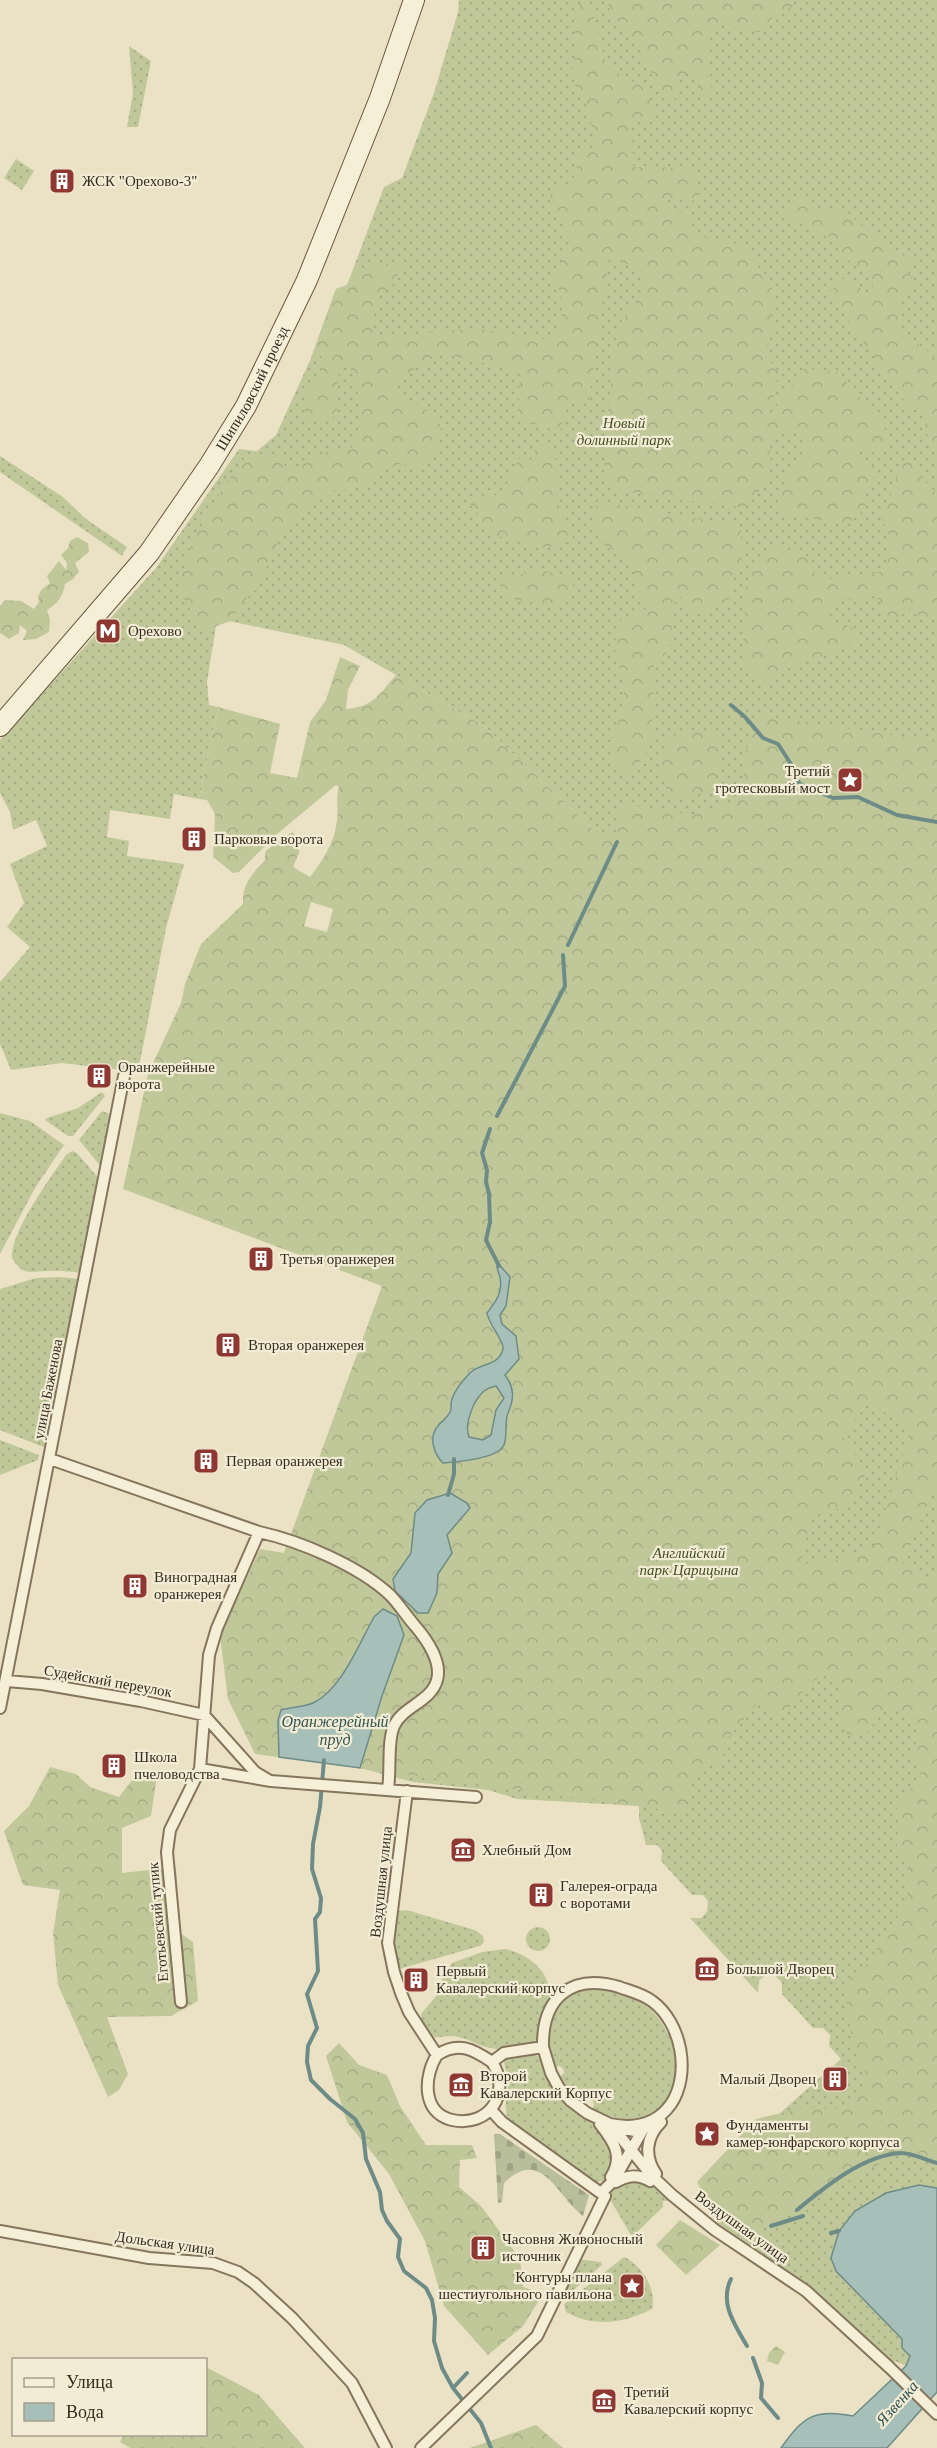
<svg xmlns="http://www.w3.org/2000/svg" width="937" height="2448" viewBox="0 0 937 2448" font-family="Georgia,serif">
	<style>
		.grass { fill: url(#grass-dots) }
		.forest { fill: url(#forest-crowns); fill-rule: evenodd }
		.wetland { fill: url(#wetland-marsh) }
		.cemetery { fill: url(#cemetery-stones) }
		.water { fill: #a7bfb9; stroke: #6e8c87; stroke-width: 1.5; fill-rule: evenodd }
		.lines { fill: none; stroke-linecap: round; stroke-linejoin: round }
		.stream { stroke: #6e8c87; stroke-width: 4 }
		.pedestrian-casing { stroke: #85755d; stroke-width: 14 }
		.secondary-casing { stroke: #675640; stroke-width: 22 }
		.pedestrian { stroke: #f6efd8; stroke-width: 10 }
		.secondary { stroke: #f6efd8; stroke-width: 20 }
		.labels { text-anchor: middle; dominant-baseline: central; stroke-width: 4.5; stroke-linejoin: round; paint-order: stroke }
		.poi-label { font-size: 15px; fill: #362c20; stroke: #f3ecd5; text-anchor: start }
		.street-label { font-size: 15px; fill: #362c20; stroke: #f3ecd5 }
		.park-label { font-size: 15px; font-style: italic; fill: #445128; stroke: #f3ecd5 }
		.water-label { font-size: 16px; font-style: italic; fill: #305555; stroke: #f3ecd5 }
	</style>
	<defs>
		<pattern id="grass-dots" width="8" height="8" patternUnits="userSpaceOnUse" patternTransform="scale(1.5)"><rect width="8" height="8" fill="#c0c89a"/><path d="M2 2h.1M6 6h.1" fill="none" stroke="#a6ac84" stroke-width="1.8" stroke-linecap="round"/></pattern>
		<pattern id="forest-crowns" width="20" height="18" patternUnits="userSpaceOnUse" patternTransform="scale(1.5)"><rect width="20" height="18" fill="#c0c89a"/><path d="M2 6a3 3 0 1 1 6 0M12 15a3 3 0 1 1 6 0" fill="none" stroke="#a6ac84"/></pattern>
		<pattern id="wetland-marsh" width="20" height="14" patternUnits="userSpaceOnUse" patternTransform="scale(1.5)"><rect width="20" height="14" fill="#c0c89a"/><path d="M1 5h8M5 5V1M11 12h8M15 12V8" fill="none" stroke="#a6ac84"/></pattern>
		<pattern id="cemetery-stones" width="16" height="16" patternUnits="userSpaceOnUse" patternTransform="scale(1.5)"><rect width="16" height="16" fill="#b7be99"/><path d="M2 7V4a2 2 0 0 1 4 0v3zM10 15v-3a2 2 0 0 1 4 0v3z" fill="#9ea384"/></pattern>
	</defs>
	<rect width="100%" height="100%" fill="#ebe2c6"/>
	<!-- grass -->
	<path class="grass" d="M 459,0 L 937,0 L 937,2359 L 906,2366 L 895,2361 L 889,2367 L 827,2310 L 717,2232 L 722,2220 L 702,2182 L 841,2059 L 829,2046 L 830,2035 L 823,2028 L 813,2028 L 782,1994 L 782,1983 L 776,1976 L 765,1975 L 759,1981 L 758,1993 L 690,1918 L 701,1918 L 707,1912 L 708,1901 L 703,1895 L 692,1895 L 661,1861 L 662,1851 L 657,1845 L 646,1845 L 639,1818 L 639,1806 L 517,1799 L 488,1790 L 413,1782 L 360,1768 L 323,1763 L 595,831 L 484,726 L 344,645 L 229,621 L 216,626 L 207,682 L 209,705 L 218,707 L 199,799 L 174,794 L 170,819 L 110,810 L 107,837 L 129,841 L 127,856 L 184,864 L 166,928 L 138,1072 L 62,1063 L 11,1070 L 0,1044 L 0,982 L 30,947 L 7,927 L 24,903 L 10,864 L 47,846 L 36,820 L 13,830 L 10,812 L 0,793 L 0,740 L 156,568 L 239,449 L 257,451 L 276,435 L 311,358 L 336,289 L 347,285 L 384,187 L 402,178 L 434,93 L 458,12 Z
		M 129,46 L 151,61 L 138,127 L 127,127 L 133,93 Z
		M 16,159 L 34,171 L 22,190 L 4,178 Z
		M 0,456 L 63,497 L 86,519 L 127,547 L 122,556 L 0,472 Z
		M 102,1092 L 105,1096 L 73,1136 L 68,1136 L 45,1120 L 47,1118 L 78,1108 Z
		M 102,1111 L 112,1115 L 102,1168 L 79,1140 Z
		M 0,1113 L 30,1121 L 64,1145 L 35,1188 L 0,1254 Z
		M 72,1151 L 77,1153 L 100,1180 L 82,1273 C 71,1272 59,1270 48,1271 C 30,1271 23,1277 12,1258 C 10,1232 51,1177 66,1155 Z
		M 59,1277 L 80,1279 L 46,1448 L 0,1430 L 0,1289 L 36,1278 Z
		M 0,1440 L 39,1455 L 38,1460 L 0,1475 Z
		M 406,1910 L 475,1930 L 483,1936 L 484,1942 L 480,1946 L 399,1969 C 393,1955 389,1925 399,1911 Z
		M526 1939a12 12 0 1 1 24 0a12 12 0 1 1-24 0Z
		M 505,1949 C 526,1953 552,1971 549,1996 C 549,2004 543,2010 541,2017 C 539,2025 540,2033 536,2040 C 528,2048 502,2051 490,2048 C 479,2046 469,2039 458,2037 C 449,2034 439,2039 429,2037 L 421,2024 L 421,2014 L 437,1995 L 444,1974 L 452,1963 L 482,1952 Z
		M 594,1987 C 606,1989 619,1990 630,1995 C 683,2020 700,2109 633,2119 C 619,2121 604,2114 592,2109 L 594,2104 L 592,2100 L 587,2099 L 583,2104 L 558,2078 L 564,2073 L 563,2068 L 559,2066 L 553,2068 C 540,2028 550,1996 594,1987 Z
		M 528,2051 L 539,2057 L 559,2096 L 579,2114 L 600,2124 L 617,2150 L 607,2181 L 591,2182 L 512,2126 C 500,2107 509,2099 508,2080 C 508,2073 504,2068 504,2061 L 506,2057 Z
		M 625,2177 L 650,2181 L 670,2201 L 663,2201 L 663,2207 L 632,2237 L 608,2196 L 609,2192 Z
		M 624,2257 C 642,2265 657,2290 652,2309 C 625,2323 594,2328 566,2312 L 564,2304 Z
		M 577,2259 L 601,2262 L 602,2265 L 562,2300 L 559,2298 Z"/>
	<!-- forest -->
	<path class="forest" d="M 607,0 L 794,0 L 794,6 L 772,18 L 760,32 L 739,31 L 728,22 L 715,25 C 704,54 703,60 712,89 L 705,98 L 691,73 L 678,77 L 681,91 L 674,100 L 667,99 C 653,80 645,58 633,37 C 623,20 612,25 607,0 Z
		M 584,3 L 592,12 L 607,67 L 648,90 L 656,123 L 632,119 L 633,167 L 692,168 L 702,201 L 664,200 L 690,219 L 695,235 L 743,245 L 773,289 L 772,331 L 765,356 L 779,372 L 769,416 L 805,368 L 837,372 L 883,424 L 890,443 L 881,454 L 870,452 L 861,444 L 853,451 L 876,468 L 873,479 L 861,494 L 867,502 L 863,511 L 848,524 L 784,514 L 777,504 L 790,472 L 808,453 L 804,448 L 807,436 L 790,431 L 770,437 C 773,470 767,484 745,508 L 632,493 L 604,485 L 606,429 L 617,327 L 633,307 L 648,276 L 621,261 L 609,259 L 589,400 L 569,401 L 560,432 L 518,419 L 520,372 L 442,353 L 394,381 L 392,390 L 430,412 L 441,425 C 439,448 439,456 418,468 L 398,464 L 380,471 L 367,482 L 353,489 L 337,490 L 299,512 L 275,547 L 258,588 L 244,601 L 230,621 L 203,631 C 199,622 184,601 182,595 C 173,562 224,483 245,458 L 250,454 L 278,454 L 287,469 L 304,464 L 329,450 L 354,447 C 365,406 360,399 348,360 C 346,364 341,368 340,372 C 333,388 345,406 331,420 L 305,418 L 305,394 C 316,382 324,372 321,356 L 311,358 L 336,289 L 347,285 L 354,269 L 405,261 L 392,286 L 379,293 L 373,319 L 374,337 L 418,336 L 433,331 L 479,329 L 544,339 L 555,336 C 564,321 564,293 554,279 C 558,268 567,254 568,243 C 570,219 543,215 552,190 L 563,187 L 576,175 L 578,152 L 588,148 L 596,152 L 588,105 L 575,86 L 572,72 L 575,58 L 574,8 Z
		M 801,198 L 818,211 L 846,211 L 867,230 L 914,263 L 908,272 L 916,284 L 899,300 C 900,309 898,322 901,330 C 905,339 930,347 937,363 L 937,455 L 925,430 L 925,423 L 920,410 L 911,410 L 829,293 L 842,278 L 855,283 L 866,294 L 874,292 C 873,271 853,262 836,255 L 842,242 C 820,231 804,230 785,213 L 791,201 Z
		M 546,444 L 553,447 L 556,463 L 556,498 L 574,540 L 545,548 L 493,535 L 470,504 L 470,496 L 502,495 L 518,459 L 525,458 L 531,460 L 535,450 Z
		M 907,458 L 937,495 L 937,615 L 922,619 L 911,608 L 893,621 L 882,612 L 880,600 L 869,594 L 859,603 L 847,598 L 831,605 L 822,614 L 829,623 L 842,623 L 854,629 L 856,641 C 838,655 814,657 794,666 C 783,670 776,679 765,682 L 742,664 L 746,588 L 752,576 L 757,558 L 776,547 L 805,553 L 811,570 L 823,580 L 883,571 C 894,554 892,533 880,517 L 894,489 L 899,466 Z
		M 597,501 L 741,526 L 742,561 L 731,577 L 732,595 L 725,604 L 692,617 L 679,594 C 666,612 678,637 665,654 C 662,658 657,661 654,663 L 652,740 L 642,760 L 628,775 L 614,763 L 611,739 L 619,721 L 625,686 L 615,651 L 616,624 L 632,614 L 646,609 C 637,591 633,577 632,557 L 619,555 L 599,541 L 595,523 Z
		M 77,537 L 88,543 L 89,552 L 75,563 L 79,572 L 73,579 L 65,584 C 63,597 58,603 47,610 L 50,620 L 49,632 L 36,639 L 23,640 L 27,631 L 20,625 L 19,633 L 9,639 L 0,633 L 0,606 L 5,600 L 21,601 L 34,609 L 39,602 L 38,596 L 42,589 L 50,583 L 47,576 L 59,561 L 66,570 L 67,563 L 61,555 L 68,548 L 70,541 Z
		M 542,570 L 574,580 L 572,592 L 563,607 L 516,600 L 504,594 L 497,579 Z
		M 340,657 L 360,666 L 348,690 L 346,709 C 374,707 379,694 396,675 L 484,726 L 595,831 L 615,835 L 620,804 L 694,815 L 744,798 L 744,756 L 759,715 L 937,742 L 937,1482 L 903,1563 L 924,1579 L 937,1579 L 937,2159 L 910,2151 L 896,2155 L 743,2239 L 719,2227 L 697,2182 L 756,2119 L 803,2108 L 836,2109 L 849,2103 L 859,2094 L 865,2083 L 866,2073 L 854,2051 L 843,1985 L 868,1963 L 900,1913 L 911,1888 L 908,1882 L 909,1868 C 886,1845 904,1836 896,1810 L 920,1775 L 914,1760 L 917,1727 L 912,1715 L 902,1711 L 884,1712 L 865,1734 L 848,1735 C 829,1713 856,1692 831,1674 C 800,1679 801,1708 777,1714 L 763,1700 L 753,1708 L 725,1742 L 722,1762 L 717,1764 L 711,1757 C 688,1776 690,1782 685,1811 L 674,1811 L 255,1754 L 228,1699 L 220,1636 L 260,1549 L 284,1553 L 382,1286 L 123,1189 L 148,1074 L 181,1003 L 185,984 L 201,944 L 243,904 C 242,884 252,874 265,860 L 265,852 C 273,844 283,840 292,832 L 298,838 L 299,853 L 293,867 L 310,877 C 323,860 335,842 337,820 C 339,808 335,799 339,787 L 336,785 L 276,835 L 239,872 L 233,873 L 213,857 L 215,814 L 207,800 L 199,799 L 218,707 L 280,724 L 270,773 L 297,778 L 310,722 L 326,700 ZM 311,902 L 333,909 L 327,932 L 304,926 ZM 870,1401 L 910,1432 L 874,1545 L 837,1560 L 801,1564 L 811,1517 L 848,1506 L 867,1471 L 842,1436 Z
		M 683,730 L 696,730 L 720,735 C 725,775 714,802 669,797 L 660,764 L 667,741 Z
		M 50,1767 L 76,1774 L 90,1787 L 119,1797 L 139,1771 L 157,1775 L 151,1816 L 122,1828 L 122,1873 L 176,1867 L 180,1933 L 193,1942 L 198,2001 L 171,2016 L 107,2017 L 128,2074 L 119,2090 L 108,2097 L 58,1985 L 53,1933 L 60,1890 L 23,1885 L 4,1831 L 29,1806 Z
		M 339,2043 L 359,2065 L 387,2075 L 400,2106 L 426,2145 L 472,2145 L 477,2158 L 460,2160 L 459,2187 L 481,2206 L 520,2259 L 523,2287 L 543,2294 L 523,2326 L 488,2355 L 444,2306 L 425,2241 L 389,2174 L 347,2122 L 326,2056 Z
		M 680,2220 L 720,2245 L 686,2275 L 656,2245 Z
		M 206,2367 L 259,2395 L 305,2448 L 130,2448 L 120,2442 L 124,2435 L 206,2434 Z
		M 536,2425 L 563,2448 L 470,2448 Z"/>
	<!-- wetland -->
	<path class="wetland" d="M 776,2346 L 785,2352 L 778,2365 L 767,2361 L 769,2353 Z"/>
	<!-- cemetery -->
	<path class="cemetery" d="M 494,2134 L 500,2134 L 589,2195 L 583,2216 C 557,2197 542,2146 504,2183 L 502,2202 L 498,2203 Z"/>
	<!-- water -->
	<path class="water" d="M 497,1262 L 510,1277 L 506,1306 L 500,1315 L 502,1324 L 516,1336 L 519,1359 L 505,1375 C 515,1388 514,1399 508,1413 C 504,1423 508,1435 504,1445 C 498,1459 457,1462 443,1463 C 434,1454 428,1437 438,1426 C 441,1422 448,1417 450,1412 C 452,1409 451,1406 451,1403 C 453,1392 463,1380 471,1372 C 481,1363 499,1366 503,1349 C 505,1342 489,1325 487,1313 C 496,1301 503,1293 500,1277 C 498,1271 496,1268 497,1262 ZM 496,1386 L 504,1398 L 496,1410 L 491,1435 L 483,1440 L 469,1437 C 464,1425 473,1401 483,1392 C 486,1389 492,1387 496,1386 Z
		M 450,1493 L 467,1503 L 470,1508 L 447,1535 L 452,1553 L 438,1574 L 437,1593 L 428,1613 L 418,1613 L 395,1591 L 393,1579 L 411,1553 L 415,1513 L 427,1500 Z
		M 383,1609 L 397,1616 L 404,1635 L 382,1696 L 360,1768 L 279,1757 L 278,1720 L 281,1710 C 291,1707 304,1707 313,1703 C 341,1690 359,1644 374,1617 Z
		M 919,2185 L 937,2188 L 937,2392 L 887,2448 L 781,2448 C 803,2417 814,2408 853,2416 L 906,2366 L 910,2356 L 902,2348 L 902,2339 L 836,2271 L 831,2258 L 839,2231 L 855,2211 L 886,2193 Z"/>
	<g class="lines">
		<!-- stream -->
		<path class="stream" d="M 731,705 L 745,717 L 763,738 L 778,744 L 791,764 L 795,777 L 800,784 L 833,798 L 858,797 L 897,815 L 937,822
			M 568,945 L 617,842
			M 497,1116 L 565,986 L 563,955
			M 490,1129 L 482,1153 L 487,1170 L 486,1182 L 489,1194 L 490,1222 L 486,1240 L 499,1266
			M 448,1495 L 454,1474 L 454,1459
			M 324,1760 L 320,1807 L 313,1844 L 312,1869 L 321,1898 L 320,1912 L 315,1919 L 318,1971 L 307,1994 L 317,2028 L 308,2046 L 307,2062 L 311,2080 L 330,2099 L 355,2119 L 363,2133 L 366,2159 L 380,2192 L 382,2210 L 387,2221 L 400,2239 L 398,2257 L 404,2271 L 426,2288 L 432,2300 L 435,2318 L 434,2341 L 442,2368 L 453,2388 L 481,2423 L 491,2448
			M 797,2210 C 825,2187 863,2155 901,2153 C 912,2153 926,2160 937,2163
			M 771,2226 L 803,2216
			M 831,2233 L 839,2231
			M 731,2279 C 719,2303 735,2325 747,2346
			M 753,2358 L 762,2383 L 761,2398 L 778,2418
			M 453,2388 L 467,2373"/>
		<!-- pedestrian casing -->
		<g class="pedestrian-casing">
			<path id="pedestrian" d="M 50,1459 L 259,1532 C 300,1541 359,1566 390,1595 C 399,1604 407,1617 416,1627 C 427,1640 442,1662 437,1680 C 431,1702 403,1706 394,1726 C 387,1741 391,1771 388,1789
				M 7,1681 L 42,1684 L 141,1701 L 204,1715 L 255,1772 L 270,1781
				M 0,1708 L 124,1076
				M 200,1769 L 271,1781 L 476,1797
				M 407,1791 L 388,1943 L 394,1972 L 401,1993 L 409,2012 L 437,2055 C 458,2041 473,2049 492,2062 L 504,2053 L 543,2047 L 551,2073 L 559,2088 L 571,2101 L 587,2113 L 610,2124 L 653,2177 L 672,2195 L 715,2230 L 806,2291 L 889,2367 L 937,2414
				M 181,2002 L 167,1852 L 170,1830 L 200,1769 L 209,1655 L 217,1628 L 259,1532
				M 543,2047 C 542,1998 571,1973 619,1987 C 630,1991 643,1994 652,2001 C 682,2023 691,2074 671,2104 C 656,2125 634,2129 610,2124
				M 437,2055 C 424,2075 421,2113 452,2120 C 489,2128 512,2093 492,2062
				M 661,2122 C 646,2137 644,2156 656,2174 L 650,2181 C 638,2174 628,2175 616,2182 L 611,2177 C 624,2156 614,2142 600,2124 L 635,2131 Z
				M 601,2193 L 614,2180 L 645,2126
				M 0,2231 L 149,2258 L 213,2263 L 238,2272 L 254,2283 L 292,2318 L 352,2383 L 386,2448
				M 421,2448 L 537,2336 L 605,2196 L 502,2122 L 491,2110"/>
		</g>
		<!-- secondary casing -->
		<g class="secondary-casing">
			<g id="secondary">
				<path id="s1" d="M 0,726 L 149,553 L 209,466 L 246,406 L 307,280 L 380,98 L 414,0"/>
			</g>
		</g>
		<!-- pedestrian -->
		<use href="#pedestrian" class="pedestrian"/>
		<!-- secondary -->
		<use href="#secondary" class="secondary"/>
	</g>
	<!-- icons -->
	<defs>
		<g id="building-square" transform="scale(1.35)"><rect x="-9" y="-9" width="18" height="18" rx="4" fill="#8f3731" stroke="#f3ecd5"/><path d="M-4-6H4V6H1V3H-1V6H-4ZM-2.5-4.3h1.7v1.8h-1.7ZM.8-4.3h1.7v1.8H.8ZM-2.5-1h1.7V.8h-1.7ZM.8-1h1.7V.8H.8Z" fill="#fff"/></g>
		<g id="metro-square" transform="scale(1.35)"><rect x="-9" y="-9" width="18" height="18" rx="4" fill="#8f3731" stroke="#f3ecd5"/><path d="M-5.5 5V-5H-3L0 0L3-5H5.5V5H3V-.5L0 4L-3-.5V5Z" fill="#fff"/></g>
		<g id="sight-square" transform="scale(1.35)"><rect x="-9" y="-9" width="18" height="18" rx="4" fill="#8f3731" stroke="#f3ecd5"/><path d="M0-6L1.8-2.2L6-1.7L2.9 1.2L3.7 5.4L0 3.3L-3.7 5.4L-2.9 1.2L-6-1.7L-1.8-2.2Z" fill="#fff"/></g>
		<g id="museum-square" transform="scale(1.35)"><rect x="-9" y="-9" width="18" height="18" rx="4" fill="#8f3731" stroke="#f3ecd5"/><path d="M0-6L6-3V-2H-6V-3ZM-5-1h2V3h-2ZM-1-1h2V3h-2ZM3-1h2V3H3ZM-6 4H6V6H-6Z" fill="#fff"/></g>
	</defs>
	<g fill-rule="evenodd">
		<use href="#building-square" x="62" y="181"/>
		<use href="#metro-square" x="108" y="631"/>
		<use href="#sight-square" x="850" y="780"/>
		<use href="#building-square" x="194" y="839"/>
		<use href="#building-square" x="99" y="1076"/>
		<use href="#building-square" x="261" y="1259"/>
		<use href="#building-square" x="228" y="1345"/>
		<use href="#building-square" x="206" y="1461"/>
		<use href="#building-square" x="135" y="1586"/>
		<use href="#building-square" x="114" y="1766"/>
		<use href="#museum-square" x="463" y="1850"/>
		<use href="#building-square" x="541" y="1895"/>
		<use href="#museum-square" x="707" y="1969"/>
		<use href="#building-square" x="416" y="1980"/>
		<use href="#building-square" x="835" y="2079"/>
		<use href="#museum-square" x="461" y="2085"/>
		<use href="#sight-square" x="707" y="2134"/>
		<use href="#building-square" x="483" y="2248"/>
		<use href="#sight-square" x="632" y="2286"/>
		<use href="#museum-square" x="604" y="2401"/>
	</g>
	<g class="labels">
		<!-- poi labels -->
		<g class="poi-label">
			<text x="82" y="181">ЖСК "Орехово-3"</text>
			<text x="128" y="631">Орехово</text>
			<text x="830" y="771" text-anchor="end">Третий<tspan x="830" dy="17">гротесковый мост</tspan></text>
			<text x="214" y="839">Парковые ворота</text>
			<text x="118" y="1067">Оранжерейные<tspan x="118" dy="17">ворота</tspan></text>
			<text x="280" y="1259">Третья оранжерея</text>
			<text x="248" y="1345">Вторая оранжерея</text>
			<text x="226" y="1461">Первая оранжерея</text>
			<text x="154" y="1577">Виноградная<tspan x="154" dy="17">оранжерея</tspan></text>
			<text x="134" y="1757">Школа<tspan x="134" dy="17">пчеловодства</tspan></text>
			<text x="482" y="1850">Хлебный Дом</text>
			<text x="560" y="1886">Галерея-ограда<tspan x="560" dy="17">с воротами</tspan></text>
			<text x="726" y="1969">Большой Дворец</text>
			<text x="436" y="1971">Первый<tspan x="436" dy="17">Кавалерский корпус</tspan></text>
			<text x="480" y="2076">Второй<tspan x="480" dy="17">Кавалерский Корпус</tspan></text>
			<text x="816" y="2079" text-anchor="end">Малый Дворец</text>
			<text x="726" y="2125">Фундаменты<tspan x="726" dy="17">камер-юнфарского корпуса</tspan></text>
			<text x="502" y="2239">Часовня Живоносный<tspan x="502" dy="17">источник</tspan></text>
			<text x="612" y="2277" text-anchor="end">Контуры плана<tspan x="612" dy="17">шестиугольного павильона</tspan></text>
			<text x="624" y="2392">Третий<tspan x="624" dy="17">Кавалерский корпус</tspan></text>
		</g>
		<!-- street labels -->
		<g class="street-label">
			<text stroke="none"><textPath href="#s1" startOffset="423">Шипиловский проезд</textPath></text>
			<text transform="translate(48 1389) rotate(-79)">улица Баженова</text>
			<text transform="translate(108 1681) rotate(10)">Судейский переулок</text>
			<text transform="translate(381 1882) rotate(-84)">Воздушная улица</text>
			<text transform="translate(158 1922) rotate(-95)">Еготьевский тупик</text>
			<text transform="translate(742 2227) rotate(36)">Воздушная улица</text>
			<text transform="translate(165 2243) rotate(8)">Дольская улица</text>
		</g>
		<!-- park labels -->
		<g class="park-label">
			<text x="624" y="423">Новый<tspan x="624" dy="17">долинный парк</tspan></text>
			<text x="689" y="1553">Английский<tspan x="689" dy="17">парк Царицына</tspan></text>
		</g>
		<!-- water labels -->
		<g class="water-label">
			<text x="335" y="1721">Оранжерейный<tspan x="335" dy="18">пруд</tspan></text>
			<text transform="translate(897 2403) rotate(-48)">Язвенка</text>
		</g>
	</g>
	<!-- legend -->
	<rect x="12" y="2358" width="195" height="78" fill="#f3ecd5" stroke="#a79f8d" stroke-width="1.5"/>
	<rect x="24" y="2378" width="30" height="9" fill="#f6efd8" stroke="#a79f8d" stroke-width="1.5"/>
	<text x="66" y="2388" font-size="18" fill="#362c20">Улица</text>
	<rect x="24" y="2403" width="30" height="18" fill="#a7bfb9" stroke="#a79f8d" stroke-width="1.5"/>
	<text x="66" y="2418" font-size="18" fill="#362c20">Вода</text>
</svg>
